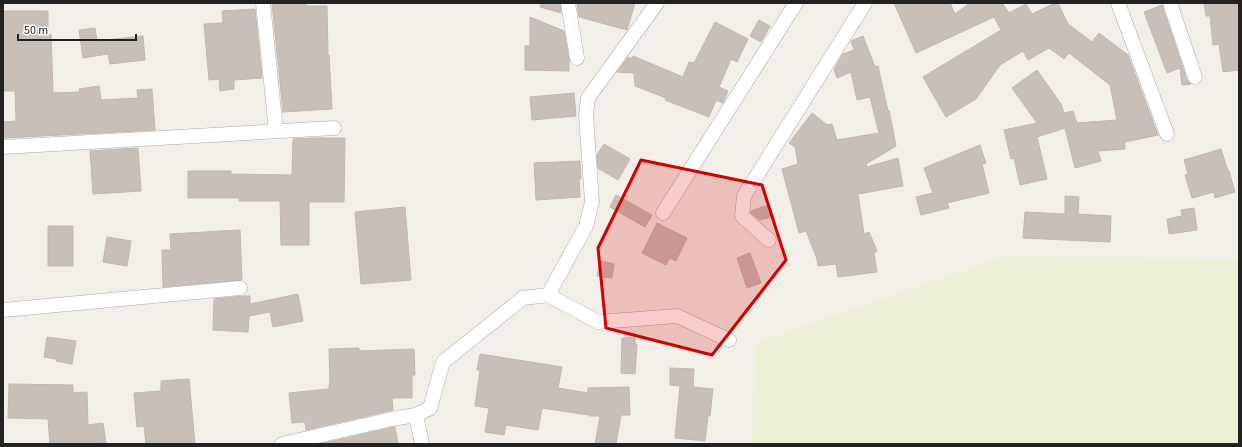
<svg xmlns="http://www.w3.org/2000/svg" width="1242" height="447" viewBox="0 0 1242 447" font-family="'Source Sans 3',sans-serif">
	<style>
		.farmland { fill: #eef0d5 }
		.building { fill: #c7bfb8; stroke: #c4b6ab }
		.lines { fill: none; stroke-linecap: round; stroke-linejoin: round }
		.street-casing { stroke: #a9a9a9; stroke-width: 15 }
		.street { stroke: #fff; stroke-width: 14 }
		.marked { fill: #d40000; fill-opacity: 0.2; stroke: #d40000; stroke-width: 3; stroke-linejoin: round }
	</style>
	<rect width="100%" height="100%" fill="#f2efe9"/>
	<!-- farmland -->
	<path class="farmland" d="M 1005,256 L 1239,259 L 1239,444 L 752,444 L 755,343 Z"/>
	<!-- building -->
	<path class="building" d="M 272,3 L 306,3 L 306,6 L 327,6 L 328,55 L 329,55 L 332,109 L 283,112 Z
		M 541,3 L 560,3 L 561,13 L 540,7 Z
		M 577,3 L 635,3 L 627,30 L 579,17 Z
		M 894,3 L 950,3 L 955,14 L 970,3 L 1002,3 L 1009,13 L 1026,4 L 1032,14 L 1055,3 L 1058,3 L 1068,24 L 1092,42 L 1099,33 L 1128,55 L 1158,135 L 1125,142 L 1125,149 L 1098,151 L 1101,161 L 1075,168 L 1065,128 L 1037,137 L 1047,179 L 1020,185 L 1014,158 L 1011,159 L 1004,130 L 1037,123 L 1012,88 L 1037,70 L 1061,104 L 1064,113 L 1073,111 L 1077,123 L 1117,120 L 1110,85 L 1069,53 L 1064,59 L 1049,48 L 1028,60 L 1023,51 L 1000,65 L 976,99 L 946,117 L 923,77 L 1001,30 L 994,17 L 916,53 Z
		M 1204,3 L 1239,3 L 1239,70 L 1223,72 L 1219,44 L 1213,45 L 1210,16 L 1206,16 Z
		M 1162,5 L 1187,80 L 1191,84 L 1182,85 L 1180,68 L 1167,73 L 1144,12 Z
		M 255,9 L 262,78 L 234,80 L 234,89 L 220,91 L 219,79 L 209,80 L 204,24 L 223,23 L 222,11 Z
		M 3,11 L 48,11 L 48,35 L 51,34 L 53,93 L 80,92 L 79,89 L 99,86 L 101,99 L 102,100 L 138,98 L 137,90 L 152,89 L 155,130 L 3,138 L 3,122 L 16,121 L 15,91 L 3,91 Z
		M 530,17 L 564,31 L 569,60 L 569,71 L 525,70 L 525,46 L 530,46 Z
		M 759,20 L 770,26 L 761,42 L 750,36 Z
		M 715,22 L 748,39 L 737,62 L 731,59 L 719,87 L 728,91 L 723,103 L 716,100 L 709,117 L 665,100 L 666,98 L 635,86 L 634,73 L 617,72 L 628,57 L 632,59 L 633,56 L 683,77 L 689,62 L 694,63 Z
		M 95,28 L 97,41 L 143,36 L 145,60 L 110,64 L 108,54 L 83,58 L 79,30 Z
		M 863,36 L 875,67 L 878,66 L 888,111 L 889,110 L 896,146 L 866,164 L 867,167 L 898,158 L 903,186 L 858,194 L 864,234 L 869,232 L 877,251 L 874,253 L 877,272 L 838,277 L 836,264 L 818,266 L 817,259 L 806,231 L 799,233 L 782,169 L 798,164 L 795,147 L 789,143 L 812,113 L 827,125 L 832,124 L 837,140 L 879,133 L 870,97 L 857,100 L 851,72 L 837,78 L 834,69 L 843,54 L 854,50 L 851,41 Z
		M 574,93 L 576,116 L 532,120 L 530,97 Z
		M 313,138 L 345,138 L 344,202 L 309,202 L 309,245 L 281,245 L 280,201 L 239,201 L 239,198 L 188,198 L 188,171 L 231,171 L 231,174 L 292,175 L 293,139 Z
		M 604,144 L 630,159 L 618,180 L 598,168 L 597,155 Z
		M 980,145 L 986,163 L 982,164 L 989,193 L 947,203 L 949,208 L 921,215 L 916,197 L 933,193 L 924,168 Z
		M 138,148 L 141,191 L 93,194 L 90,151 Z
		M 1221,149 L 1228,171 L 1229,171 L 1235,192 L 1215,198 L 1214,192 L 1192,198 L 1185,175 L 1188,174 L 1184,160 Z
		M 580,161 L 581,179 L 579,179 L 580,197 L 536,200 L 534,163 Z
		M 616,195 L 652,215 L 645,227 L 610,207 Z
		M 1065,196 L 1079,197 L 1078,214 L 1111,216 L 1110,242 L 1023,238 L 1025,212 L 1065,214 Z
		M 768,205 L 772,217 L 760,220 L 751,213 L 751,211 Z
		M 405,207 L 411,280 L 361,284 L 355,212 Z
		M 1194,208 L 1197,230 L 1169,234 L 1167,219 L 1182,216 L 1181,210 Z
		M 657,223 L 687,238 L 676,261 L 670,258 L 666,265 L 642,253 Z
		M 48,226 L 73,226 L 73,266 L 48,266 Z
		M 240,230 L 242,280 L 163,287 L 162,250 L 171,250 L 170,234 Z
		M 107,237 L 131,241 L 127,266 L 103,262 Z
		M 750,253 L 761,283 L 747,288 L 737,258 Z
		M 600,261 L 614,264 L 612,278 L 597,276 Z
		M 298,294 L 303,321 L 273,327 L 270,312 L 249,316 L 248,332 L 213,330 L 214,299 L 243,296 L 250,296 L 250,304 Z
		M 47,337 L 76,341 L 72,364 L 56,361 L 56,359 L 44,357 Z
		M 635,337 L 635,344 L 637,344 L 635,374 L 621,373 L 622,338 Z
		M 359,348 L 359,351 L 414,349 L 415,375 L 412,375 L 412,398 L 392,398 L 393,410 L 306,430 L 305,422 L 292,423 L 289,393 L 329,389 L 329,385 L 330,385 L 329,349 Z
		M 480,354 L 562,367 L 558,388 L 588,393 L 588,388 L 629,387 L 630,415 L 621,415 L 616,444 L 595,444 L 600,416 L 589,416 L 589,415 L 542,408 L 538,430 L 506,425 L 504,435 L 485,432 L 489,408 L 475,406 L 480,370 L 477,370 Z
		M 670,368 L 694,369 L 693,387 L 713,389 L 710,416 L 708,416 L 705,441 L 675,438 L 680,386 L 670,385 Z
		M 189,379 L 195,444 L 146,444 L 144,426 L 137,427 L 134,393 L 161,391 L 161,381 Z
		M 9,384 L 73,385 L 73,393 L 87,392 L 88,425 L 103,423 L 106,443 L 96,444 L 50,444 L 48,419 L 8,418 Z
		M 395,427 L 398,444 L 320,444 L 394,427 Z"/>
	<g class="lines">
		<!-- street casing -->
		<g class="street-casing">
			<path id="street" d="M 263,3 L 276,131
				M 568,3 L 577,58
				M 1118,3 L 1167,134
				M 1170,3 L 1195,77
				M 3,147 L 334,128
				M 663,213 L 796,3
				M 769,240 L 742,216 L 744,196 L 865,3
				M 548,295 L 586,226 L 592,202 L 586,115 L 588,98 L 657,3
				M 3,310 L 240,288
				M 416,415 L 430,408 L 443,362 L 523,298 L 548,295 L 598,322 L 677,316 L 729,340
				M 282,444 L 392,419 L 416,415 L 422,444"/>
		</g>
		<!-- street -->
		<use href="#street" class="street"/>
	</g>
	<!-- marked area -->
	<path class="marked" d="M 641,160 L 762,185 L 786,260 L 712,355 L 606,328 L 598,248 Z"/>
	<!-- border -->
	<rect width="1242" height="447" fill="none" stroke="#222222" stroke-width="8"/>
	<!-- scale -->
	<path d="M18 34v6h118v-6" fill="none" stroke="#222222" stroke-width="2"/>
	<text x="24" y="34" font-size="12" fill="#222222" stroke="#ffffff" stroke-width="3" paint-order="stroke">50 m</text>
</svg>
